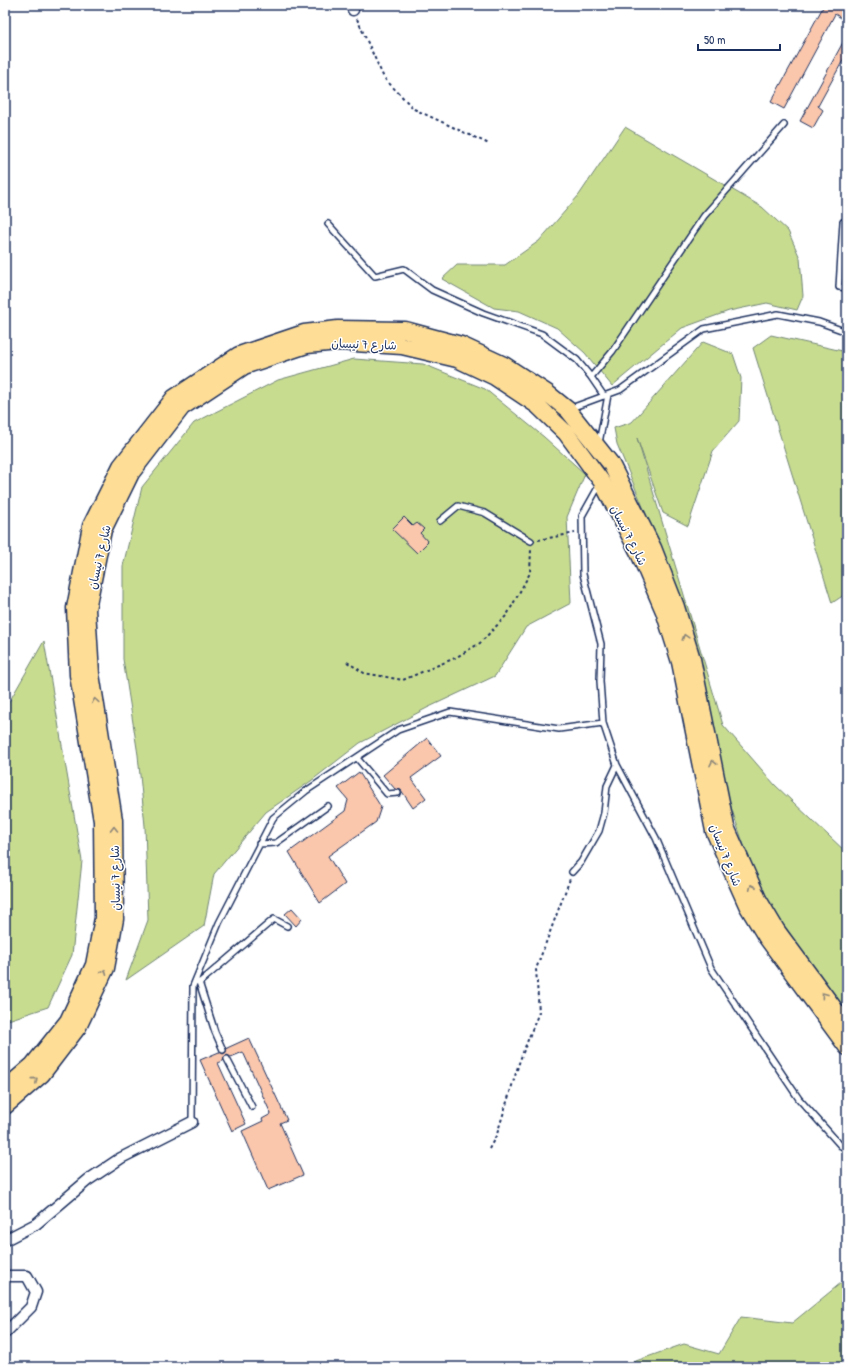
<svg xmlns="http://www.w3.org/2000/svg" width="852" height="1372" viewBox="0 0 852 1372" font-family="'Patrick Hand','Playpen Sans Arabic',sans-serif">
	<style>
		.green { fill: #c8dc90; stroke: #728677 }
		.building { fill: #fac6ac; stroke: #1b2f5e }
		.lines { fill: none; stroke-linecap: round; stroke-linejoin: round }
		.service-casing { stroke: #1b2f5e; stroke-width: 8 }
		.minor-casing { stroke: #1b2f5e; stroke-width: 13 }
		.primary-casing { stroke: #1b2f5e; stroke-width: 19 }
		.path { stroke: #1b2f5e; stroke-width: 2; stroke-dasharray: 3 3; stroke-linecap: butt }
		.service { stroke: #fff; stroke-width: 5 }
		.minor { stroke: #fff; stroke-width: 10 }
		.primary { stroke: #fedd96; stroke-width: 16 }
		.oneway { stroke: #8c867a }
		.labels { text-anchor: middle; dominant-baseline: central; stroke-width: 3; stroke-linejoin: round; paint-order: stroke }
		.street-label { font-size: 12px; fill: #1b2f5e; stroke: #fff }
	</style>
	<rect width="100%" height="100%" fill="#fff"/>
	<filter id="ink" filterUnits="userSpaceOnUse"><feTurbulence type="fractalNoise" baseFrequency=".025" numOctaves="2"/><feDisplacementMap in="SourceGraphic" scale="8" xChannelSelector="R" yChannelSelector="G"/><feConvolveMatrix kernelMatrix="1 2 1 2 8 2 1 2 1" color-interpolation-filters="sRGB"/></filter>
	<g filter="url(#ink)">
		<!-- green -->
		<path class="green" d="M 625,127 L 762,207 L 788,231 L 800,258 L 803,296 L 797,310 L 767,303 L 729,311 L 682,328 L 612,386 L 585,353 L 557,328 L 519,311 L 494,308 L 442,279 L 457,265 L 505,265 L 539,241 L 579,195 Z
			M 771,335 L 847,352 L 847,593 L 832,603 L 753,348 Z
			M 703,342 L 733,354 L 741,378 L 739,421 L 713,451 L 688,526 L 663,513 L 637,438 L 723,725 L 775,785 L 847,853 L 847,1015 L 759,890 L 710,745 L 684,632 L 646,514 L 617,444 L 614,428 L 632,422 Z
			M 354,359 L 423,364 L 485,389 L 544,437 L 585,474 L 567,517 L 571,603 L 526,627 L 495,676 L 427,708 L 360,743 L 311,781 L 266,812 L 214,874 L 204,926 L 126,980 L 148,920 L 145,826 L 138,755 L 123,659 L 123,566 L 142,487 L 194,423 L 278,380 Z
			M 44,641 L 82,861 L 72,955 L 48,1007 L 5,1021 L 5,709 Z
			M 847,1278 L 847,1367 L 629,1367 L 633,1362 L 684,1344 L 719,1354 L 741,1317 L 792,1323 Z"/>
		<!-- building -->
		<path class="building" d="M 820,5 L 847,5 L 847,22 L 835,14 L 784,109 L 771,102 L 823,7 Z
			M 847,35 L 847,53 L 818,106 L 823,110 L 813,128 L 800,121 Z
			M 404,517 L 413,526 L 417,523 L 424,529 L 420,533 L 428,542 L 417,553 L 392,529 Z
			M 427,738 L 441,756 L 411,778 L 426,798 L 413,808 L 401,790 L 395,789 L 383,775 Z
			M 359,772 L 381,807 L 376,822 L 328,856 L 345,884 L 320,903 L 289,852 L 345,811 L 348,800 L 338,788 Z
			M 292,908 L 302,919 L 296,926 L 285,914 Z
			M 249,1038 L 287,1120 L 280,1123 L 303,1175 L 268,1190 L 242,1131 L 263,1121 L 262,1119 L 271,1114 L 243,1052 L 231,1057 L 226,1055 L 223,1061 L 218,1063 L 246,1124 L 232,1131 L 200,1060 L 219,1052 L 225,1053 L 227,1048 Z"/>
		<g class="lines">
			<!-- service casing -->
			<g class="service-casing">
				<path id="service" d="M 847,223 L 843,222 L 839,287 L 847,288
					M 328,224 L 375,276 L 404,269 L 432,290 L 483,313 L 542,334 L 577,360 L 591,377
					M 604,396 L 591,377 L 612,352 L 704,216 L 784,125
					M 571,408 L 620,390 L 704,329 L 778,314 L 819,322 L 847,332
					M 599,443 L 608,395
					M 440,521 L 458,506 L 485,513 L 531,541
					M 603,723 L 617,765 L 656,838 L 711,968 L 799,1099 L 841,1146 L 847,1149
					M 357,758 L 387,794 L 398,793
					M 259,844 L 276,843 L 328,806
					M 572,872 L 581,862 L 599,831 L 604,813 L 607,786 L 617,765
					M 199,982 L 215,1032 L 223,1050
					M 199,983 L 274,919 L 287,926
					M 227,1059 L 252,1107
					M 192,1122 L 193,986 L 219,923 L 273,818 L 306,791 L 398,730 L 450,712 L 559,729 L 603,723 L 600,681 L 601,644 L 583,574 L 582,516 L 600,484"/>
			</g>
			<!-- minor casing -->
			<g class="minor-casing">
				<path id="minor" d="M 352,5 L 353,10
					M 5,1240 L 36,1224 L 88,1180 L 121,1158 L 192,1122
					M 5,1276 L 27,1276 L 36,1292 L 31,1307 L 5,1333"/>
			</g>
			<!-- primary casing -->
			<g class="primary-casing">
				<path id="primary" d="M 5,1089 L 33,1065 L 68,1021 L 94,965 L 103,918 L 102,821 L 78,675 L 75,608 L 91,526 L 121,466 L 174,398 L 239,355 L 304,333 L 338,329 L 405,330 L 461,345 L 504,365 L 547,393 L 568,410 L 611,464 L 653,548 L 676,607 L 692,659 L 726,827 L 758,899 L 777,931 L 847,1026
					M 5,1106 L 42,1074 L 78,1027 L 106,968 L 115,919 L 114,820 L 91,674 L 87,609 L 103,530 L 131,473 L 182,407 L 244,366 L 307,345 L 338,342 L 402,346 L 457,359 L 495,377 L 537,405 L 566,433 L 602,482 L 639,553 L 664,611 L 680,662 L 714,831 L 747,905 L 767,938 L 847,1047"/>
			</g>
			<!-- path -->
			<path class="path" d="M 357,19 L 384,78 L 414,109 L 489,144
				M 538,540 L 575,533
				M 347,662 L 364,673 L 403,680 L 455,658 L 480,643 L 507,615 L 530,573 L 531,549
				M 489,1149 L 497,1134 L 520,1060 L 539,1012 L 536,969 L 570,879"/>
			<!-- service -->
			<use href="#service" class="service"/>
			<!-- minor -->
			<use href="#minor" class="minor"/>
			<!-- primary -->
			<use href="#primary" class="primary"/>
		</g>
		<!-- one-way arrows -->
		<defs><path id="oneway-chevron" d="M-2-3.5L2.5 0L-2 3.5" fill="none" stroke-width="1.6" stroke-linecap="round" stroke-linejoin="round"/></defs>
		<g class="oneway">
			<use href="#oneway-chevron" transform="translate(685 637) rotate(-107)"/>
			<use href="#oneway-chevron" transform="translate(95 701) rotate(-99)"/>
			<use href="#oneway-chevron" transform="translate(713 763) rotate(-102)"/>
			<use href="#oneway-chevron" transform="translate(114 829) rotate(-91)"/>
			<use href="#oneway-chevron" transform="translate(752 887) rotate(-114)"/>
			<use href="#oneway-chevron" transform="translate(104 972) rotate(-68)"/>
			<use href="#oneway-chevron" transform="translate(824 995) rotate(-126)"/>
			<use href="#oneway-chevron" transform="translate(35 1080) rotate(-41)"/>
		</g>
	</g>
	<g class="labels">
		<!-- street labels -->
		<g class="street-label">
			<text transform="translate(364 344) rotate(2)">شارع 7 نيسان</text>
			<text transform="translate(629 535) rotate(63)">شارع 7 نيسان</text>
			<text transform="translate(99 557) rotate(-77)">شارع 7 نيسان</text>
			<text transform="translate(726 855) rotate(68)">شارع 7 نيسان</text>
			<text transform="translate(115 878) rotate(-91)">شارع 7 نيسان</text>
		</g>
	</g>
	<!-- margin -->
	<rect width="852" height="1372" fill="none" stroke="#fff" stroke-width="20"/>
	<rect x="10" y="10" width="832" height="1352" fill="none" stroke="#1b2f5e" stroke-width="1.5" filter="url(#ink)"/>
	<!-- scale -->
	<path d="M698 44v6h82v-6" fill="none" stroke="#1b2f5e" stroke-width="2"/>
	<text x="704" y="44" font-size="12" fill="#1b2f5e" stroke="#ffffff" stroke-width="3" paint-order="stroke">50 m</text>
</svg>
